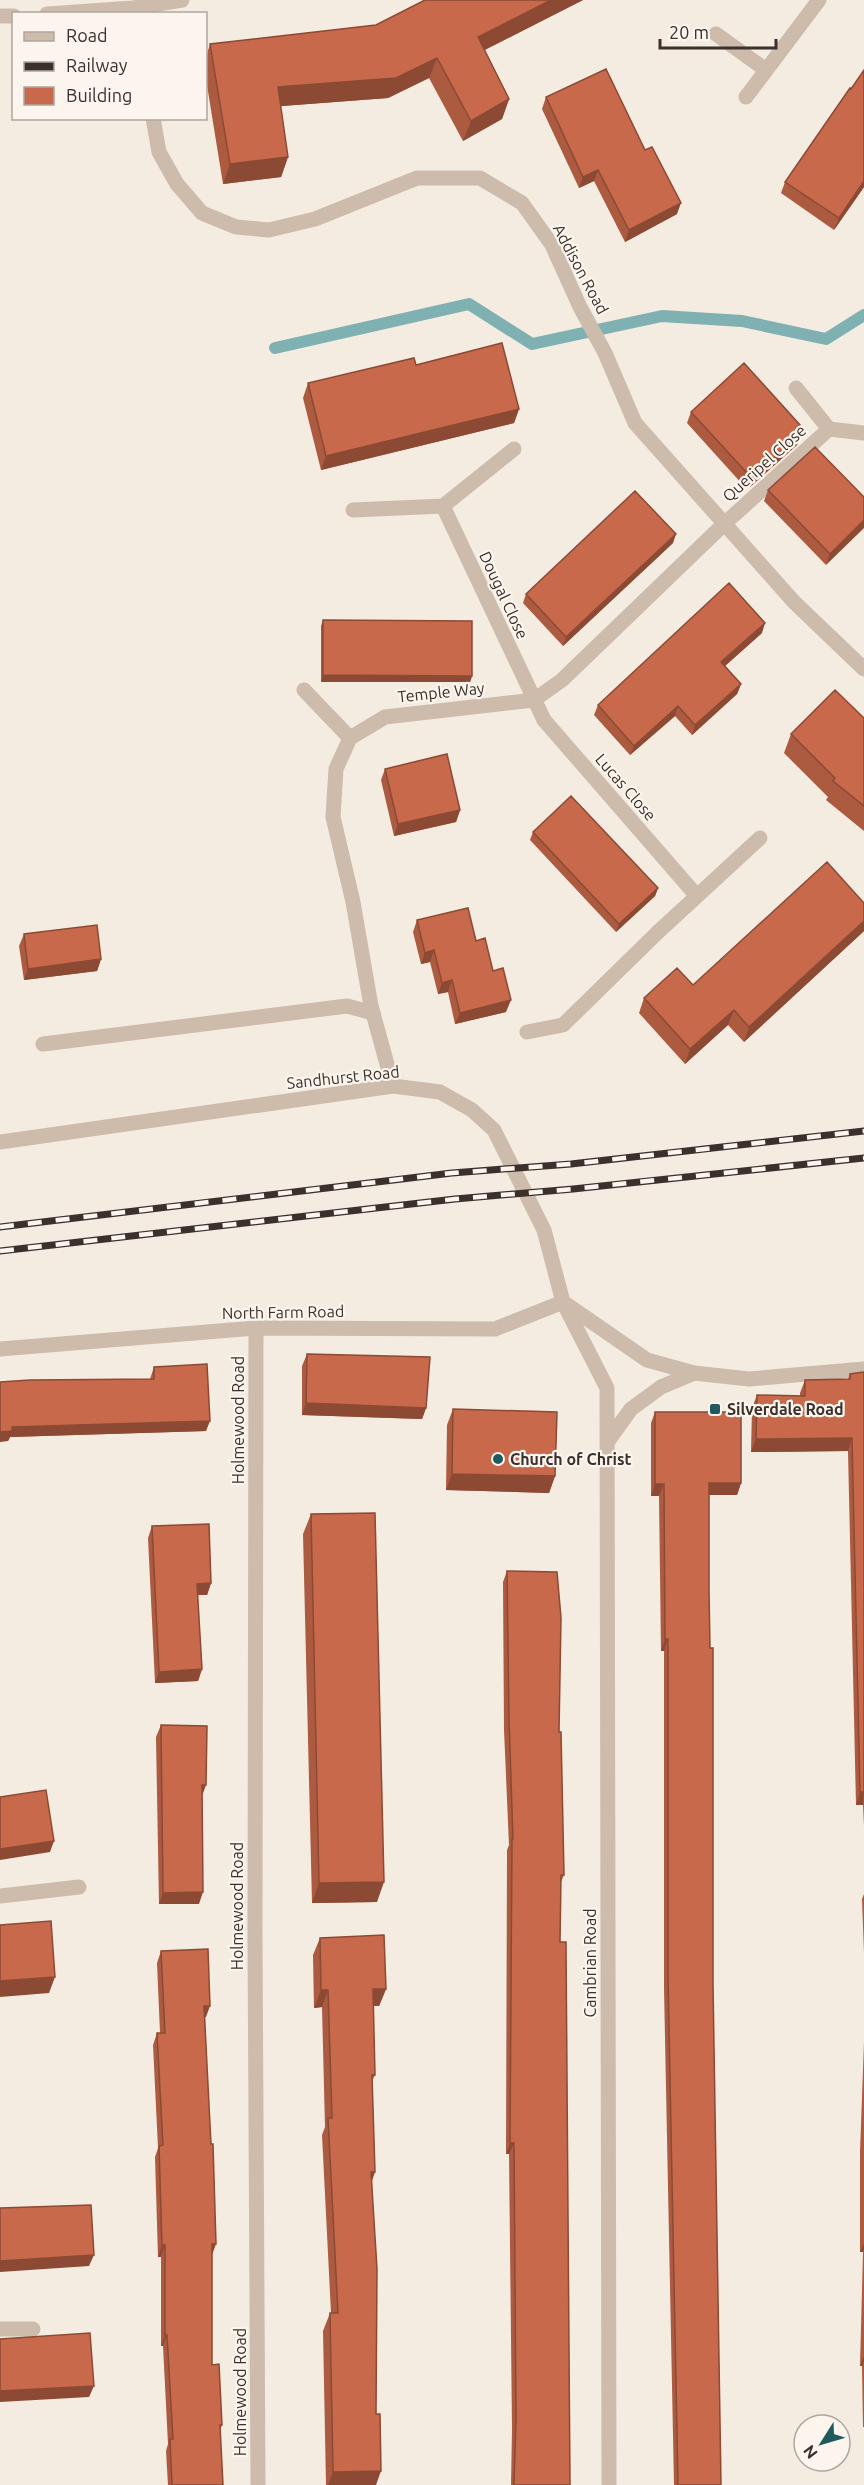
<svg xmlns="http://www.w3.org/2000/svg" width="864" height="2485" viewBox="0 0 864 2485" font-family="Ubuntu,sans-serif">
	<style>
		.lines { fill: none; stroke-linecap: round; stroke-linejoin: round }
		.stream { stroke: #7fb0b2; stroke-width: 12 }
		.service { stroke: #cdbbac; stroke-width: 15 }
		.minor { stroke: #cdbbac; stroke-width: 15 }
		.tertiary { stroke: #cdbbac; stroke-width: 15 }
		.rail-casing { stroke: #3b302b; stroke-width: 7 }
		.rail { stroke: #fbf5ee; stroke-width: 4.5; stroke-dasharray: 14; stroke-linecap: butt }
		.wall { fill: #ac5a40 }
		.shaded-wall { fill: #8c4a34 }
		.building { fill: #c8694b; stroke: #8c4a34; stroke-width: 1.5 }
		.poi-dot { fill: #1f5a5e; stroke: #fbf5ee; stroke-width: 2 }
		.labels { text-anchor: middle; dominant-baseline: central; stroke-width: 4.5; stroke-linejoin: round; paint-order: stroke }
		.street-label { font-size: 16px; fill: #3b302b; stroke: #fbf5ee }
		.poi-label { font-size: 16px; font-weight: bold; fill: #3b302b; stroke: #fbf5ee; text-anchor: start }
	</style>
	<rect width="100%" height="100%" fill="#f4ebe1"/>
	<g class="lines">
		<!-- stream -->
		<path class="stream" d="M 275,348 L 469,304 L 532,344 L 662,316 L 742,321 L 826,339 L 864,315"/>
		<!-- service -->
		<path class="service" d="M 716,34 L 766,70
			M 527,1032 L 563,1025 L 658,932
			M 43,1044 L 347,1006 L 373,1013"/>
		<!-- minor -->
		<path class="minor" d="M 47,14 L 133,8 L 182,0
			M 0,16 L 14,16
			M 746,97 L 819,0
			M 153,118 L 159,152 L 177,184 L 202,213 L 236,227 L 269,230 L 315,219 L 417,178 L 480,178 L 522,203 L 552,245 L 580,307 L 605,353 L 635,423 L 794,602 L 864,669
			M 796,388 L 829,429 L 864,433
			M 443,506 L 544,720 L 696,895
			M 353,510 L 443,506 L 514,449
			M 304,690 L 350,738
			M 658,932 L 760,838
			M 393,1086 L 371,1006 L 353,902 L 333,817 L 336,769 L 350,738 L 385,717 L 534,700 L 562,680 L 723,525 L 829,429
			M 563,1302 L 607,1388 L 609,2485
			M 256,1328 L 255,1936 L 258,2485
			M 608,1441 L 631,1409 L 661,1387 L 694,1373
			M 0,1896 L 79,1887
			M 0,2329 L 33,2329"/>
		<!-- tertiary -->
		<path class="tertiary" d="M 0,1142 L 393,1086 L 440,1092 L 472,1110 L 494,1130 L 544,1230 L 563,1302
			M 563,1302 L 647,1360 L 694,1373 L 749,1379 L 864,1369
			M 0,1349 L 256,1328 L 495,1329 L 563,1302"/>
		<!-- rail casing -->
		<g class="rail-casing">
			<path id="rail" d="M 0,1227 L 452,1173 L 571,1164 L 864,1131
				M 0,1251 L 455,1199 L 573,1189 L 864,1158"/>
		</g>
		<!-- rail -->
		<use href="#rail" class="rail"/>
	</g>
	<!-- wall -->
	<path class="wall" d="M 425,0 L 583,0 L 484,50 L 509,99 L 502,119 L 463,141 L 429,78 L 388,98 L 280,106 L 288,157 L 281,177 L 223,184 L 206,79 L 206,57 L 210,44 L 376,25 Z
		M 864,70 L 864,187 L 834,230 L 781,193 L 785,182 L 851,89 Z
		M 546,97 L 645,150 L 677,214 L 625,242 L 594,181 L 579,188 L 542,109 Z
		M 416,365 L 519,409 L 514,423 L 321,470 L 303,398 L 308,383 Z
		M 691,412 L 798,430 L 801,433 L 797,445 L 750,487 L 746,482 L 743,485 L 687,423 Z
		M 768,490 L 864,497 L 826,565 L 764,501 Z
		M 673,543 L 563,646 L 523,603 L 526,594 Z
		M 323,620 L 472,676 L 470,682 L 321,682 L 321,626 Z
		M 762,633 L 725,666 L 741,684 L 737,694 L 692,735 L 675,716 L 630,755 L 594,715 L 598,705 Z
		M 864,718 L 864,831 L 826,800 L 828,797 L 784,753 L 791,734 Z
		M 385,769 L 460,810 L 456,822 L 394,836 L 381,780 Z
		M 533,832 L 658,888 L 655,896 L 616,932 L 530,840 Z
		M 864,903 L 864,931 L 744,1042 L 728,1025 L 685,1064 L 639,1013 L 644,998 L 693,985 Z
		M 417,920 L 476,941 L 493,971 L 506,1012 L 455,1024 L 448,992 L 438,994 L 430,962 L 421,964 L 413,932 Z
		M 24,934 L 101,959 L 97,971 L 24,980 L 19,946 Z
		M 307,1354 L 426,1408 L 422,1419 L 302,1415 L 302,1366 Z
		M 154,1367 L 206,1431 L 10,1437 L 8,1441 L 0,1382 L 150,1379 Z
		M 864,1372 L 864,1826 L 863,1805 L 856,1805 L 848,1451 L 751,1452 L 752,1408 L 757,1395 L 800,1396 L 800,1393 L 805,1380 L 848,1379 L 850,1374 Z
		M 453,1409 L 555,1476 L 549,1493 L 446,1490 L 447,1425 Z
		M 655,1412 L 741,1483 L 737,1495 L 709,1495 L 709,1590 L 713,1984 L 721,2485 L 674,2485 L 664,1988 L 664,1651 L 661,1651 L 659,1496 L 651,1496 L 651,1423 Z
		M 311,1514 L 377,1902 L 312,1903 L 303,1534 Z
		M 152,1526 L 211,1583 L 207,1595 L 197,1595 L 202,1669 L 198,1681 L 155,1683 L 148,1538 Z
		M 507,1571 L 559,1732 L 564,1875 L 561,1882 L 560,1942 L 570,2485 L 511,2485 L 512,2429 L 509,2154 L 506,2154 L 507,1850 L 509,1845 L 504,1730 L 503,1582 Z
		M 161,1725 L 199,1904 L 159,1904 L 156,1737 Z
		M 864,1894 L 864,1953 L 862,1899 Z
		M 320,1938 L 386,1989 L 379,2006 L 373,2006 L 375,2075 L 372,2081 L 372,2182 L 376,2485 L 326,2485 L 323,2331 L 330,2313 L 331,2313 L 322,2135 L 325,2127 L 322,2007 L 314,2008 L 313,1955 Z
		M 161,1951 L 206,2017 L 205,2017 L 212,2255 L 212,2365 L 222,2425 L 220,2431 L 223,2485 L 168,2485 L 166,2451 L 168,2444 L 163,2346 L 161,2346 L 161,2257 L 158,2257 L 155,2157 L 158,2148 L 153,2045 L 157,2033 L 160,2033 L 157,1963 Z
		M 864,2042 L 864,2427 L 863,2427 L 862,2366 L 860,2366 L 863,2252 L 860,2252 L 860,2152 Z"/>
	<!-- shaded-wall -->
	<path class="shaded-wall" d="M 551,0 L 583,0 L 471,57 L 478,37 Z
		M 437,58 L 429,78 L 388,98 L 270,107 L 278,87 Z
		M 509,99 L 502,119 L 463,141 L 471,121 Z
		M 288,157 L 281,177 L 223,184 L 230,164 Z
		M 598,170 L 594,181 L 579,188 L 583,177 Z
		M 864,181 L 864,187 L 834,230 L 839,218 Z
		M 681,203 L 677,214 L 625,242 L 629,230 Z
		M 519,409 L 514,423 L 321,470 L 326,456 Z
		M 801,433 L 797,445 L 750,487 L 754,476 Z
		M 750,471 L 746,482 L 743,485 L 747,473 Z
		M 864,520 L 864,528 L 826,565 L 830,554 Z
		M 676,534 L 673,543 L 563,646 L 566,637 Z
		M 765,623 L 762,633 L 718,672 L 721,662 Z
		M 323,675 L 472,676 L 470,682 L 321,682 Z
		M 741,684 L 737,694 L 692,735 L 695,725 Z
		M 678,706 L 675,716 L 630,755 L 634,746 Z
		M 460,810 L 456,822 L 394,836 L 398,824 Z
		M 658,888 L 655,896 L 616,932 L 619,924 Z
		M 864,921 L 864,931 L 744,1042 L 749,1027 Z
		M 434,950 L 430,962 L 421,964 L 425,953 Z
		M 101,959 L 97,971 L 24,980 L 28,969 Z
		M 452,980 L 448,992 L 438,994 L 442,983 Z
		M 511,1000 L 506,1012 L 455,1024 L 460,1013 Z
		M 734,1010 L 728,1025 L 685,1064 L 690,1049 Z
		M 306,1403 L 426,1408 L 422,1419 L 302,1415 Z
		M 210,1421 L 206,1431 L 10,1437 L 8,1441 L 0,1442 L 0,1432 L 12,1427 Z
		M 852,1438 L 848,1451 L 751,1452 L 756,1439 Z
		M 452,1474 L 555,1476 L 549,1493 L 446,1490 Z
		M 709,1483 L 741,1483 L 737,1495 L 704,1495 Z
		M 655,1484 L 664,1484 L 659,1496 L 651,1496 Z
		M 211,1583 L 207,1595 L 193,1595 L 197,1584 Z
		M 665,1639 L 668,1639 L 664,1651 L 661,1651 Z
		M 202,1669 L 198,1681 L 155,1683 L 159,1672 Z
		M 202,1785 L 206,1785 L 202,1796 Z
		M 860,1792 L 864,1792 L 863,1805 L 856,1805 Z
		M 54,1841 L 50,1852 L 0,1860 L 0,1849 Z
		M 384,1882 L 377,1902 L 312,1903 L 319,1883 Z
		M 203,1892 L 199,1904 L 159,1904 L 163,1893 Z
		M 55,1977 L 49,1993 L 0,1997 L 0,1981 Z
		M 373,1989 L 386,1989 L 379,2006 L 366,2006 Z
		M 321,1990 L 328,1990 L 322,2007 L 314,2008 Z
		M 204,2006 L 210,2006 L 206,2017 L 200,2018 Z
		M 510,2143 L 514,2143 L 509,2154 L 506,2154 Z
		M 371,2172 L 375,2172 L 369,2190 Z
		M 864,2243 L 864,2250 L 863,2252 L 860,2252 Z
		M 212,2244 L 216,2244 L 212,2255 Z
		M 162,2245 L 165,2245 L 161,2257 L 158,2257 Z
		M 94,2255 L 89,2266 L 0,2272 L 0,2261 Z
		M 165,2335 L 167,2335 L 163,2346 L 161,2346 Z
		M 864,2356 L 864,2361 L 862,2366 L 860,2366 Z
		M 94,2386 L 89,2397 L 0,2402 L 0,2391 Z
		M 381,2471 L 376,2485 L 328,2485 L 333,2472 Z"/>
	<!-- building -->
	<path class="building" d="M 425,0 L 551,0 L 478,37 L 509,99 L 471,121 L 437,58 L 396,78 L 278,87 L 288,157 L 230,164 L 210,44 L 376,25 Z
		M 606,69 L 645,150 L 652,147 L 681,203 L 629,230 L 598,170 L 583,177 L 546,97 Z
		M 864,70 L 864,181 L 839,218 L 785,182 L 850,88 L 851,89 Z
		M 502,343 L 519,409 L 326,456 L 308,383 L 414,358 L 416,365 Z
		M 744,363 L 800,425 L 796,428 L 801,433 L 754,476 L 750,471 L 747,473 L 691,412 Z
		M 815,447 L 864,497 L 864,520 L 830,554 L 768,490 Z
		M 635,491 L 676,534 L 566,637 L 526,594 Z
		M 729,583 L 765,623 L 721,662 L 741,684 L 695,725 L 678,706 L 634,746 L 598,705 Z
		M 323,620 L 472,621 L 472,676 L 323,675 Z
		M 835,690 L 864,718 L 864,806 L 833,781 L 835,778 L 791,734 Z
		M 447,754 L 460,810 L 398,824 L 385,769 Z
		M 571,796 L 658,888 L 619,924 L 533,832 Z
		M 827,862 L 864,903 L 864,921 L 749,1027 L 734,1010 L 690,1049 L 644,998 L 677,968 L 693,985 Z
		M 468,908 L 476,941 L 485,938 L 493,971 L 503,968 L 511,1000 L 460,1013 L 452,980 L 442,983 L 434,950 L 425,953 L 417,920 Z
		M 97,925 L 101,959 L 28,969 L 24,934 Z
		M 307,1354 L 430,1357 L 426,1408 L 306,1403 Z
		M 207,1364 L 210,1421 L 12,1427 L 12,1431 L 0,1432 L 0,1382 L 30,1380 L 154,1379 L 154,1367 Z
		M 864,1372 L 864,1792 L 860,1792 L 852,1438 L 756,1439 L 757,1395 L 805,1396 L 805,1380 L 850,1379 L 850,1374 Z
		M 453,1409 L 557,1412 L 555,1476 L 452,1474 Z
		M 655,1412 L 741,1412 L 741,1483 L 709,1483 L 709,1590 L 710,1648 L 713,1648 L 713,1984 L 721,2485 L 678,2485 L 668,1976 L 668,1639 L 665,1639 L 664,1484 L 655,1484 Z
		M 375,1513 L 384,1882 L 319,1883 L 311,1514 Z
		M 209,1524 L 211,1583 L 197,1584 L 202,1669 L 159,1672 L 152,1526 Z
		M 507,1571 L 557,1572 L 561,1618 L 559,1732 L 561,1732 L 564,1875 L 561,1875 L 560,1942 L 566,1942 L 570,2485 L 514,2485 L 516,2418 L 514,2143 L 510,2143 L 512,1839 L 513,1839 L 509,1719 Z
		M 161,1725 L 207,1726 L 206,1785 L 202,1785 L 203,1892 L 163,1893 Z
		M 46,1790 L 54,1841 L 0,1849 L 0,1797 Z
		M 51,1921 L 55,1977 L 0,1981 L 0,1925 Z
		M 384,1935 L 386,1989 L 373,1989 L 375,2075 L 372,2075 L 375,2172 L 371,2172 L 377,2269 L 376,2414 L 380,2414 L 381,2471 L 333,2472 L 330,2313 L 338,2313 L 328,2118 L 332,2118 L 328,1990 L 321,1990 L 320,1938 Z
		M 208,1949 L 210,2006 L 204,2006 L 211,2144 L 213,2144 L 216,2244 L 212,2244 L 212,2365 L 219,2364 L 222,2425 L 220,2425 L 223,2485 L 172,2485 L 170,2439 L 173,2439 L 167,2335 L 165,2335 L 165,2245 L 162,2245 L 159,2146 L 163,2145 L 157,2033 L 165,2033 L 161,1951 Z
		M 91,2205 L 94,2255 L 0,2261 L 0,2208 Z
		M 90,2333 L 94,2386 L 0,2391 L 0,2339 Z"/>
	<!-- markers -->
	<g class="poi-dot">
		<rect x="709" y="1403" width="12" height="12" rx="3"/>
		<circle cx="498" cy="1459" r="6"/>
	</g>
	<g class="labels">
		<!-- street labels -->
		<g class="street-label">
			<text transform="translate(581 269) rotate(62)">Addison Road</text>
			<text transform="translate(764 463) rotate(-42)">Queripel Close</text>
			<text transform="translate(504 595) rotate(65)">Dougal Close</text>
			<text transform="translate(441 692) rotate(-6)">Temple Way</text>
			<text transform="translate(626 787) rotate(49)">Lucas Close</text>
			<text transform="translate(343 1077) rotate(-6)">Sandhurst Road</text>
			<text transform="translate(283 1312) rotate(-1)">North Farm Road</text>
			<text transform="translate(238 1420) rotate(-90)">Holmewood Road</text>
			<text transform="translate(237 1906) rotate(-90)">Holmewood Road</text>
			<text transform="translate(590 1963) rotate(-90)">Cambrian Road</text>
			<text transform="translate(240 2392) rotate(-90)">Holmewood Road</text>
		</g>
		<!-- poi labels -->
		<g class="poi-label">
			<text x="727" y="1409">Silverdale Road</text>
			<text x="510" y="1459">Church of Christ</text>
		</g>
	</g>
	<!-- legend -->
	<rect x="12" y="12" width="195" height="108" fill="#fbf5ee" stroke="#aea6a0" stroke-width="1.5"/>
	<rect x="24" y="32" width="30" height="9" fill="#cdbbac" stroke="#aea6a0" stroke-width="1.5"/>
	<text x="66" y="42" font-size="18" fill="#3b302b">Road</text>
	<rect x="24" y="62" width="30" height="9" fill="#3b302b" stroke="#aea6a0" stroke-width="1.5"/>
	<text x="66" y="72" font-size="18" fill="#3b302b">Railway</text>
	<rect x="24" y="87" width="30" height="18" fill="#c8694b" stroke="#aea6a0" stroke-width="1.5"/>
	<text x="66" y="102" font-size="18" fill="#3b302b">Building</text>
	<!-- north arrow -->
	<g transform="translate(822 2443) rotate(233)"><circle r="28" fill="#fbf5ee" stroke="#aea6a0" stroke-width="1.5"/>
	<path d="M0-4.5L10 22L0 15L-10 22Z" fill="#1f5a5e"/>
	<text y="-9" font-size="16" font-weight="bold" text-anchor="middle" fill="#3b302b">N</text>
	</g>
	<!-- scale -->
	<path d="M660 39v9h116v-9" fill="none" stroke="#3b302b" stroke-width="3"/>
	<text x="669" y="39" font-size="18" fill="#3b302b" stroke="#fbf5ee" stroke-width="4.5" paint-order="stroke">20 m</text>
</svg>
